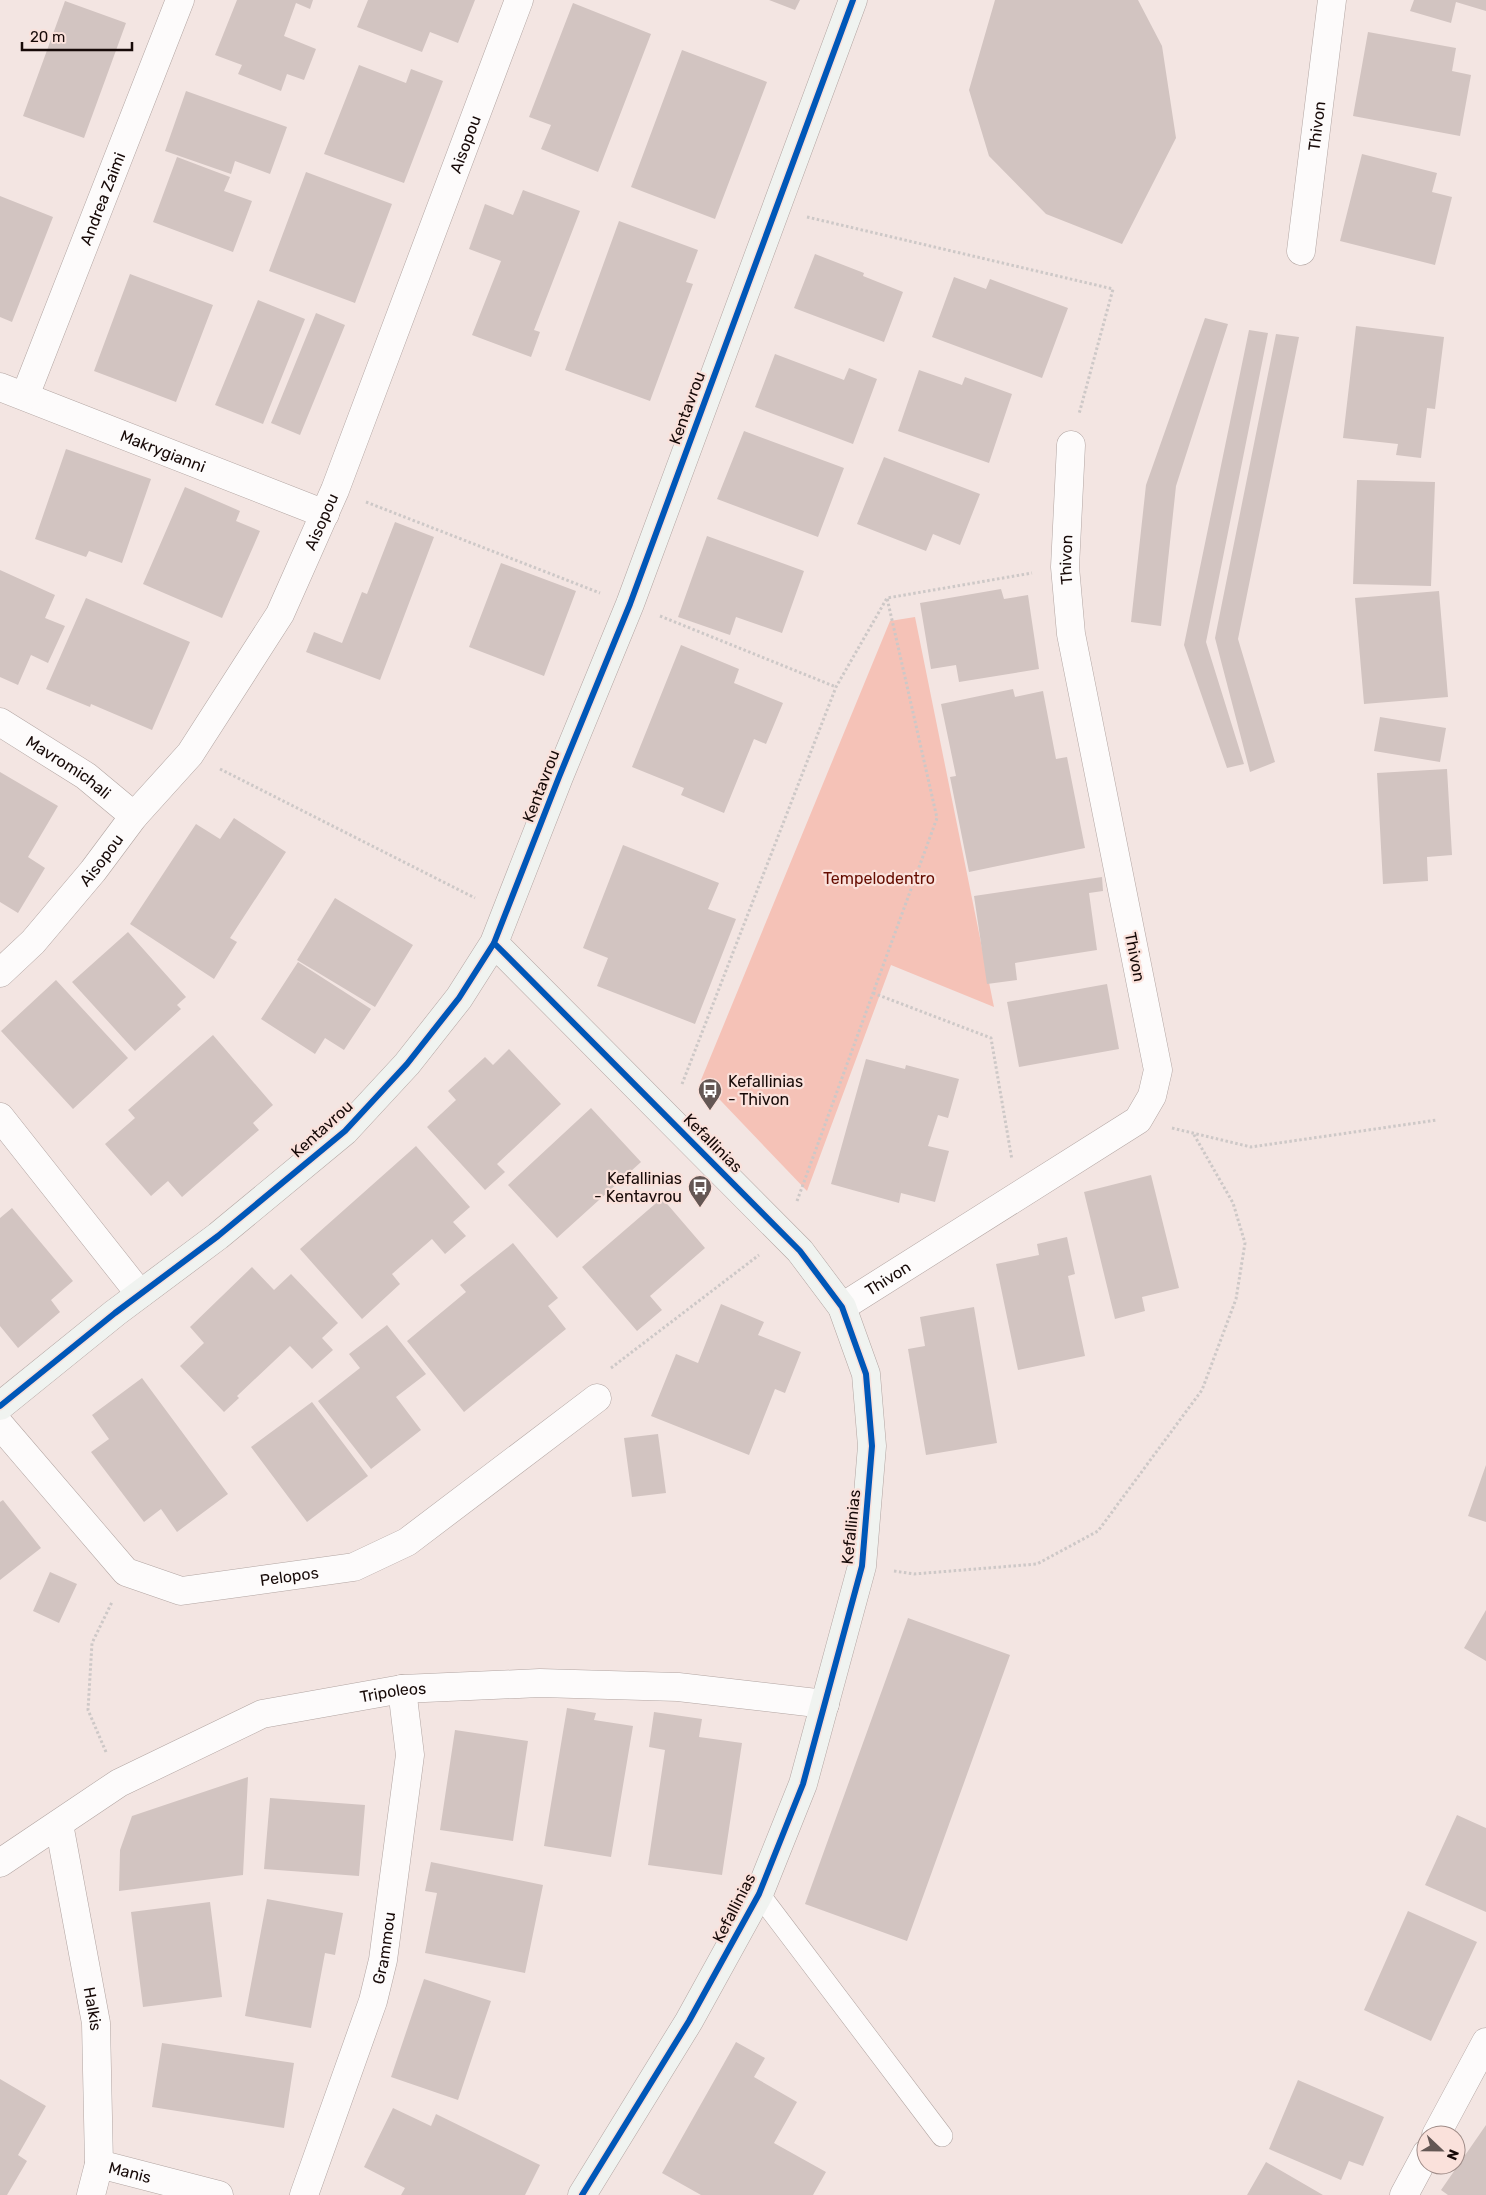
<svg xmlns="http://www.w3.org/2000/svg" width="1486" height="2195" viewBox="0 0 1486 2195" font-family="Rubik,sans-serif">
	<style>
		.green { fill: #f5c2b7 }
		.building { fill: #d2c4c1 }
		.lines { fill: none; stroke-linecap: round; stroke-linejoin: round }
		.lane-casing { stroke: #b2a5a2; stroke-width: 22 }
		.street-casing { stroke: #b2a5a2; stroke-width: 29 }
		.secondary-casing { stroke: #b2a5a2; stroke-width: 29 }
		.path { stroke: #cdc8c7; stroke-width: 3; stroke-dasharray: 2.5 2.5; stroke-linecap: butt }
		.lane { stroke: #fdfbfb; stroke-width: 21 }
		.street { stroke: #fdfbfb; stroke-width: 28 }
		.secondary { stroke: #f0f3f0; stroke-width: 28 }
		.cycleway-casing { stroke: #fae1db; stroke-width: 9 }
		.cycleway { stroke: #0057b8; stroke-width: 6 }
		.labels { text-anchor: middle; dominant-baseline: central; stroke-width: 4.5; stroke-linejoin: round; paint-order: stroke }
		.street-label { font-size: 16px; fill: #170a08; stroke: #fae1db }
		.park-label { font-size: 16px; fill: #650c00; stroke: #fae1db }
		.poi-label { font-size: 16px; fill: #170a08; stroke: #fae1db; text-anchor: start }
	</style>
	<rect width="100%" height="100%" fill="#f3e5e2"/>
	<!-- green -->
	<path class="green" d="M 915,617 L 994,1007 L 891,965 L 807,1191 L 701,1080 L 890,621 Z"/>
	<!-- building -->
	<path class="building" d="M 237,0 L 313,0 L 310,9 L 296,3 L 284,36 L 316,49 L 304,80 L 287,74 L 281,91 L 238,74 L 242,65 L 215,55 Z
		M 368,0 L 475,0 L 458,43 L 430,32 L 422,52 L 357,27 Z
		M 769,0 L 800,0 L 795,10 Z
		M 995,0 L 1138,0 L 1162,46 L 1176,138 L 1122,244 L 1046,214 L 989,156 L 969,90 Z
		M 1414,0 L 1486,0 L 1486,11 L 1456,2 L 1451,23 L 1410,11 Z
		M 65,1 L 126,23 L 84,138 L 23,116 Z
		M 573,3 L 651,34 L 598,172 L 541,149 L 551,125 L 529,117 Z
		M 1368,32 L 1456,48 L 1452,71 L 1471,75 L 1460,136 L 1353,116 Z
		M 682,50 L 767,82 L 715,219 L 631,187 Z
		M 359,65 L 406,83 L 411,69 L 443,81 L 404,183 L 324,154 Z
		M 186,91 L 287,127 L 270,174 L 235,161 L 231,174 L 165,151 Z
		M 1362,154 L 1437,173 L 1432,192 L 1452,197 L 1435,265 L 1340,241 Z
		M 177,157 L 230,177 L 224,191 L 252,201 L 233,252 L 153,222 Z
		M 306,172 L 392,204 L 355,303 L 269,271 Z
		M 523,190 L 580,211 L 534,330 L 540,332 L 531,357 L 472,335 L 501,261 L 469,249 L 485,204 L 513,215 Z
		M 0,196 L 53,217 L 12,322 L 0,317 Z
		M 619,221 L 698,250 L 686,282 L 693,284 L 650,401 L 565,370 Z
		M 815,254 L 864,273 L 863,276 L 903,292 L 884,342 L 794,308 Z
		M 130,274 L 213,305 L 176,402 L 94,371 Z
		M 954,277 L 986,289 L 990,279 L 1068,308 L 1042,378 L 932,337 Z
		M 258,300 L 305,319 L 263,424 L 215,405 Z
		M 316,313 L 345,325 L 300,435 L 271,423 Z
		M 1205,318 L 1228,324 L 1176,486 L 1161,626 L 1131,622 L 1146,485 Z
		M 1356,326 L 1444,337 L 1435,409 L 1427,408 L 1421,458 L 1396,455 L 1398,444 L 1343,438 Z
		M 1249,330 L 1268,333 L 1206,642 L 1244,764 L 1227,768 L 1184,645 Z
		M 1276,334 L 1299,337 L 1238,639 L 1275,762 L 1250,772 L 1215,638 Z
		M 775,354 L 844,380 L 849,368 L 877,379 L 853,444 L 755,407 Z
		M 919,370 L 962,385 L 965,377 L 1012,394 L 989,463 L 898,431 Z
		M 744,431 L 844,468 L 818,537 L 717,499 Z
		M 66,449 L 151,479 L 122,563 L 89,551 L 86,557 L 35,539 Z
		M 884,457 L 980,494 L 960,545 L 933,534 L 926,551 L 857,524 Z
		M 1357,480 L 1435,482 L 1431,586 L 1353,584 Z
		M 185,487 L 240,511 L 236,521 L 260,531 L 222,618 L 143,584 Z
		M 395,522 L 434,537 L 380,680 L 306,652 L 314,632 L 342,643 L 362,592 L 367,594 Z
		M 707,536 L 804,571 L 782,633 L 736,617 L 730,635 L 678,617 Z
		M 501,563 L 576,591 L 544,676 L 469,647 Z
		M 0,570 L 55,595 L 45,618 L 65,626 L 48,663 L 31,655 L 18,685 L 0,677 Z
		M 1001,589 L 1004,599 L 1028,595 L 1039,669 L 959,682 L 956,665 L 931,669 L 920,603 Z
		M 1439,591 L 1448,697 L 1364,704 L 1355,598 Z
		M 86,598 L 190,642 L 152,730 L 91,704 L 90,707 L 46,689 Z
		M 681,645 L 739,669 L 734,683 L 783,703 L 766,744 L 754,739 L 724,813 L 681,795 L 684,788 L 632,767 Z
		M 1013,689 L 1015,697 L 1043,691 L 1056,759 L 1067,757 L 1085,848 L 969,872 L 950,777 L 956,776 L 941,704 Z
		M 1380,717 L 1446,728 L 1440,762 L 1374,751 Z
		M 1447,769 L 1452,855 L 1427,857 L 1428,881 L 1383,884 L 1377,773 Z
		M 0,772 L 58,806 L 28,857 L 45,868 L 18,913 L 0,902 Z
		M 234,818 L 286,852 L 230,938 L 237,942 L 214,979 L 130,924 L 196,824 L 220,839 Z
		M 623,845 L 719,883 L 708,909 L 736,919 L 695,1024 L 597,986 L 608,958 L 583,948 Z
		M 1102,877 L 1103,891 L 1089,893 L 1097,950 L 1015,963 L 1017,980 L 987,984 L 974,896 Z
		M 335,898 L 413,945 L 375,1007 L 297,960 Z
		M 128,932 L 186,997 L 177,1005 L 181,1009 L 135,1051 L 72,982 Z
		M 298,962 L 371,1009 L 344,1050 L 325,1038 L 315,1054 L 261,1019 Z
		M 56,980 L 128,1058 L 73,1109 L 1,1031 Z
		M 1107,984 L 1119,1049 L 1019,1067 L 1007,1002 Z
		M 213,1035 L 273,1105 L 253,1123 L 259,1130 L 182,1197 L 168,1181 L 151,1196 L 105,1144 L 135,1118 L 128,1110 Z
		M 509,1049 L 561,1104 L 497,1164 L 505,1172 L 485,1190 L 427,1127 L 456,1100 L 448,1091 L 485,1057 L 493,1065 Z
		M 866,1059 L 905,1069 L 906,1065 L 959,1079 L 948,1118 L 938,1115 L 928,1146 L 949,1151 L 935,1202 L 901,1193 L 899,1203 L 831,1184 Z
		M 591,1108 L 641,1162 L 557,1238 L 508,1185 Z
		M 416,1146 L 470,1207 L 453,1222 L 466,1236 L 445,1254 L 432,1239 L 392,1274 L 400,1284 L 362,1319 L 300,1249 Z
		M 1151,1175 L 1179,1288 L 1142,1297 L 1145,1311 L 1115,1319 L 1084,1192 Z
		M 662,1198 L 705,1248 L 650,1296 L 662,1310 L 637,1331 L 582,1267 Z
		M 12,1208 L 73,1281 L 51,1300 L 60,1312 L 18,1348 L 0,1326 L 0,1218 Z
		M 1067,1237 L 1075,1274 L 1068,1276 L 1085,1356 L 1018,1370 L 996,1264 L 1039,1255 L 1037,1244 Z
		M 513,1243 L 558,1298 L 548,1306 L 566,1329 L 464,1412 L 407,1341 L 466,1292 L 460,1285 Z
		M 252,1267 L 274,1290 L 291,1274 L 338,1323 L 322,1338 L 333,1350 L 312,1369 L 290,1346 L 237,1396 L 239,1398 L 224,1412 L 180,1366 L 204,1343 L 190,1327 Z
		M 721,1304 L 764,1322 L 758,1335 L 801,1352 L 785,1393 L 775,1389 L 749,1455 L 651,1416 L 676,1354 L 698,1363 Z
		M 974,1307 L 997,1443 L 926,1455 L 908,1349 L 925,1346 L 920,1317 Z
		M 387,1325 L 426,1374 L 396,1397 L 421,1430 L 371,1469 L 318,1401 L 360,1368 L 349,1354 Z
		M 142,1378 L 228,1494 L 177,1532 L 161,1509 L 144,1522 L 91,1452 L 109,1439 L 92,1415 Z
		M 312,1402 L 368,1476 L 307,1522 L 251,1447 Z
		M 658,1434 L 666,1493 L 632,1497 L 624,1438 Z
		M 1486,1465 L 1486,1522 L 1468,1516 Z
		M 3,1500 L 41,1548 L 0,1580 L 0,1502 Z
		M 50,1572 L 77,1584 L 59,1623 L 33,1611 Z
		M 1486,1610 L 1486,1661 L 1464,1648 Z
		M 908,1618 L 1010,1655 L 907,1941 L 805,1904 Z
		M 567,1708 L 596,1713 L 594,1720 L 633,1726 L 611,1857 L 544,1846 Z
		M 654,1712 L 702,1719 L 699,1737 L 742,1743 L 722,1875 L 648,1865 L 665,1750 L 649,1747 Z
		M 455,1730 L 528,1741 L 513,1841 L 440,1830 Z
		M 248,1777 L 243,1875 L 119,1891 L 120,1850 L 132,1816 Z
		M 270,1798 L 365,1805 L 359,1876 L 264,1869 Z
		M 1457,1815 L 1486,1828 L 1486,1912 L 1425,1885 Z
		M 431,1862 L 543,1885 L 525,1973 L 425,1953 L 437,1893 L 425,1891 Z
		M 267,1899 L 343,1913 L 335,1955 L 325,1953 L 311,2028 L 245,2016 Z
		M 210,1902 L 222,1997 L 143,2007 L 131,1912 Z
		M 1408,1911 L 1477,1942 L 1431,2041 L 1364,2010 Z
		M 424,1979 L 491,2001 L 458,2100 L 391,2077 Z
		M 736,2042 L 765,2058 L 754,2077 L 797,2102 L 774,2143 L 826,2172 L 813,2195 L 701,2195 L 662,2173 Z
		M 162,2043 L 294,2063 L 284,2128 L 152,2107 Z
		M 0,2079 L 46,2106 L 18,2155 L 27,2161 L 7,2195 L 0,2195 Z
		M 1298,2080 L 1384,2117 L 1363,2166 L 1349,2161 L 1341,2180 L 1269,2149 Z
		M 393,2108 L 431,2126 L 436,2114 L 540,2165 L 525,2195 L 401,2195 L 405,2188 L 364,2167 Z
		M 1486,2125 L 1486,2195 L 1448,2195 L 1441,2190 Z
		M 1266,2162 L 1323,2195 L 1247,2195 Z"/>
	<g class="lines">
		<!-- lane casing -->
		<g class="lane-casing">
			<path id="lane" d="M 759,1894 L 942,2136"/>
		</g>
		<!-- street casing -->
		<g class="street-casing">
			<g id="street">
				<path id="s1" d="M 1301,251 L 1332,0"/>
				<path id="s2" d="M 0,387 L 325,514"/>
				<path id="s3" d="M 25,396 L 180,0"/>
				<path id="s4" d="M 0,722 L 86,776 L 134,816"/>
				<path id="s5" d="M 0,973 L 33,942 L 93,871 L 134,816 L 190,754 L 280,614 L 335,490 L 519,0"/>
				<path d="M 0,1117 L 140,1294"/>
				<path id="s6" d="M 842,1307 L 1138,1120 L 1152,1096 L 1158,1070 L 1071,634 L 1065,567 L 1071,445"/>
				<path id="s7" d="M 0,1425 L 126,1572 L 181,1591 L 354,1567 L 407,1542 L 597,1398"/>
				<path id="s8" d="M 59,1824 L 96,2023 L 99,2164 L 91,2195"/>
				<path id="s9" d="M 0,1863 L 119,1783 L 262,1714 L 402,1689 L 540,1683 L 678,1687 L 825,1704"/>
				<path d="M 1436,2135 L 1486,2042"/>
				<path id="s10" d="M 99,2164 L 219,2195"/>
				<path id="s11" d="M 304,2195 L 373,2001 L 383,1960 L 410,1755 L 402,1689"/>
				<path d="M 1404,2195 L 1426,2154"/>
			</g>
		</g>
		<!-- secondary casing -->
		<g class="secondary-casing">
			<path id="secondary" d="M 494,943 L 800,1251 L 842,1307 L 866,1374 L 872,1446 L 862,1566 L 803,1784 L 759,1894 L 689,2021 L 582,2195
				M 0,1406 L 115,1313 L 218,1236 L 345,1131 L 407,1064 L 459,998 L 494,943 L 559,777 L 630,604 L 853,0"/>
		</g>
		<!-- path -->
		<path class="path" d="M 807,217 L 1113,289 L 1079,414
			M 366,502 L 600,593
			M 660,616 L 836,687
			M 220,769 L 475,898
			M 873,993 L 991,1038 L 1012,1160
			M 682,1084 L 836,687 L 887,598 L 1032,573
			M 1172,1128 L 1251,1147 L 1437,1120
			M 797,1201 L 937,818 L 887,598
			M 611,1368 L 759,1255
			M 894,1571 L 914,1574 L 1037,1564 L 1098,1531 L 1202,1390 L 1236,1299 L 1245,1243 L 1233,1203 L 1193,1133
			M 106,1752 L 88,1710 L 92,1643 L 112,1602"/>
		<!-- lane -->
		<use href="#lane" class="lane"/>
		<!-- street -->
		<use href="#street" class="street"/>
		<!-- secondary -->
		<use href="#secondary" class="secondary"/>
		<!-- cycleway casing -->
		<g class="cycleway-casing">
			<path id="cycleway" d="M 494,943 L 800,1251 L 842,1307 L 866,1374 L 872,1446 L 862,1566 L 803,1784 L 759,1894 L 689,2021 L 582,2195
				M 0,1406 L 115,1313 L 218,1236 L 345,1131 L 407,1064 L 459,998 L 494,943 L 559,777 L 630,604 L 853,0"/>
		</g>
		<!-- cycleway -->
		<use href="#cycleway" class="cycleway"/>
	</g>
	<!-- icons -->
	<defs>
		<g id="bus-pin" transform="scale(1.25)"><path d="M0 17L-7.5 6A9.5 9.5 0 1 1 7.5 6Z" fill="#645754" stroke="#fae1db"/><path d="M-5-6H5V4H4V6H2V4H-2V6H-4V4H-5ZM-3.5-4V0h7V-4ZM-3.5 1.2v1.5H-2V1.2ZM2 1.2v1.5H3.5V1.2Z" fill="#fff"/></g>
	</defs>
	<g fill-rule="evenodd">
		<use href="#bus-pin" x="710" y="1090"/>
		<use href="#bus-pin" x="700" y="1187"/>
	</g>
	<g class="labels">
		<!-- street labels -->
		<g class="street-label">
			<text stroke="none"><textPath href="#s1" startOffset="126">Thivon</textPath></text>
			<text stroke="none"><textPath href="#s5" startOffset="962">Aisopou</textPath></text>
			<text stroke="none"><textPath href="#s3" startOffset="212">Andrea Zaimi</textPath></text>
			<text transform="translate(687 408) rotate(-70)">Kentavrou</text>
			<text stroke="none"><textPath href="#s2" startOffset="175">Makrygianni</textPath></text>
			<text stroke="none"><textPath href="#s5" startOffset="558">Aisopou</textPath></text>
			<text stroke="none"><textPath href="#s6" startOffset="924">Thivon</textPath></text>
			<text stroke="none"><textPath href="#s4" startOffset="82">Mavromichali</textPath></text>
			<text transform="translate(541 786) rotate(-69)">Kentavrou</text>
			<text stroke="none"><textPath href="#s5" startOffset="152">Aisopou</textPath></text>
			<text transform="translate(1135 957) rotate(79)">Thivon</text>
			<text transform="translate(322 1129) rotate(-42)">Kentavrou</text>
			<text transform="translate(713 1143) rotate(45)">Kefallinias</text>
			<text stroke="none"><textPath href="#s6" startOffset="54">Thivon</textPath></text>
			<text transform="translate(851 1527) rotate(-84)">Kefallinias</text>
			<text stroke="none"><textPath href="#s7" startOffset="361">Pelopos</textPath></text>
			<text stroke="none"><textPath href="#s9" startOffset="435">Tripoleos</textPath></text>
			<text transform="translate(734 1908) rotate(-63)">Kefallinias</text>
			<text stroke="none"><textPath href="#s11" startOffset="260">Grammou</textPath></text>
			<text stroke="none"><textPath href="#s8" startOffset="188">Halkis</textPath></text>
			<text stroke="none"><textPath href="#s10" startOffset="32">Manis</textPath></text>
		</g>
		<!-- park labels -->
		<g class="park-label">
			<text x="879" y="878">Tempelodentro</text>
		</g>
		<!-- poi labels -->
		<g class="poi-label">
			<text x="728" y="1081">Kefallinias<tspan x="728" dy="18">- Thivon</tspan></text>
			<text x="682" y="1178" text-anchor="end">Kefallinias<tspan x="682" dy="18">- Kentavrou</tspan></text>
		</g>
	</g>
	<!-- north arrow -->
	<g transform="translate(1441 2150) rotate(112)"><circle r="24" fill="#fae1db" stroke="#9f8b87"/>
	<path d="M0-4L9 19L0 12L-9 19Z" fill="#645754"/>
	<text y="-8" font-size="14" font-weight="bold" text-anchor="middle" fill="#170a08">N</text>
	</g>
	<!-- scale -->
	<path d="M22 42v8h110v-8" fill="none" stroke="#170a08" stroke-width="2.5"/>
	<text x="30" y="42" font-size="15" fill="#170a08" stroke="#fae1db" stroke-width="4" paint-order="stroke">20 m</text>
</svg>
